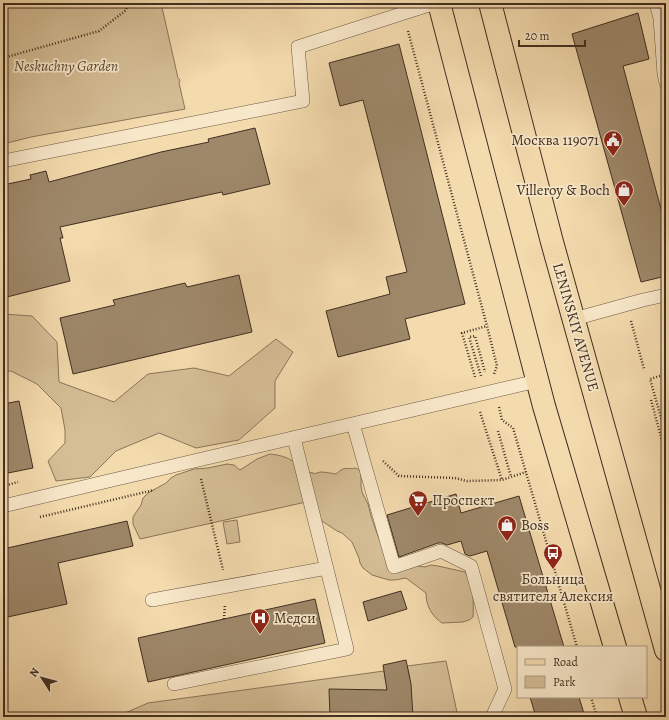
<svg xmlns="http://www.w3.org/2000/svg" width="669" height="720" viewBox="0 0 669 720" font-family="Alegreya,serif">
	<style>
		.green { fill: #d5be96; stroke: #8a765b }
		.building { fill: #9e886a; stroke: #402f20 }
		.lines { fill: none; stroke-linecap: round; stroke-linejoin: round }
		.service-casing { stroke: #6d5a44; stroke-width: 14 }
		.primary-casing { stroke: #402f20; stroke-width: 24 }
		.path { stroke: #402f20; stroke-width: 2.5; stroke-dasharray: 1 2; stroke-linecap: butt }
		.service { stroke: #f8e8ca; stroke-width: 13 }
		.primary { stroke: #f4dbae; stroke-width: 22 }
		.labels { text-anchor: middle; dominant-baseline: central; stroke-width: 3.5; stroke-linejoin: round; paint-order: stroke }
		.park-label { font-size: 15px; font-style: italic; fill: #5e4c38; stroke: #f8e8ca }
		.poi-label { font-size: 15px; fill: #402f20; stroke: #f8e8ca; text-anchor: start }
		.street-label { font-size: 15px; fill: #402f20; stroke: #f8e8ca }
	</style>
	<rect width="100%" height="100%" fill="#f4dbae"/>
	<filter id="stains"><feTurbulence type="fractalNoise" baseFrequency=".005" numOctaves="4"/><feColorMatrix values="0 0 0 0 .2 0 0 0 0 .09 0 0 0 0 .02 0 0 0 .5 -.17"/></filter>
	<radialGradient id="worn" r=".72"><stop offset=".6" stop-color="#630" stop-opacity="0"/><stop offset="1" stop-color="#630" stop-opacity=".3"/></radialGradient>
	<!-- green -->
	<path class="green" d="M 3,3 L 161,3 L 178,78 L 180,80 L 179,83 L 185,109 L 31,137 L 3,144 Z
		M 3,314 L 32,316 L 57,342 L 59,382 L 114,402 L 148,374 L 194,368 L 229,376 L 276,339 L 293,352 L 275,381 L 275,408 L 239,440 L 196,448 L 159,433 L 116,451 L 90,477 L 56,481 L 48,461 L 65,443 L 65,430 L 61,408 L 37,384 L 11,371 L 3,371 Z
		M 270,454 C 278,455 284,456 291,460 C 298,465 304,472 313,473 C 315,474 317,473 320,472 C 325,472 330,473 336,474 C 346,465 345,470 356,468 L 361,472 L 361,486 L 362,492 L 368,504 L 371,516 L 379,539 L 382,544 L 394,553 L 418,566 L 425,567 L 431,565 L 438,566 L 465,572 C 473,585 474,602 473,617 L 469,620 L 463,622 L 442,623 C 432,616 426,606 426,593 L 406,578 L 395,580 L 389,580 L 372,575 L 363,568 L 360,563 L 359,558 L 352,542 L 342,533 L 337,531 L 322,521 L 316,519 L 306,502 L 140,539 L 133,524 L 133,517 L 141,505 L 143,498 L 148,493 L 166,483 L 171,478 L 176,475 L 194,469 L 208,468 L 227,464 L 234,465 L 240,470 L 257,459 Z
		M 237,520 L 240,542 L 227,544 L 223,522 Z
		M 446,661 L 458,717 L 116,717 L 148,703 L 384,671 L 386,683 L 410,678 L 407,666 Z"/>
	<!-- building -->
	<path class="building" d="M 638,13 L 649,59 L 623,66 L 666,228 L 666,276 L 641,282 L 572,34 Z
		M 399,44 L 465,304 L 405,319 L 410,339 L 338,357 L 326,311 L 390,294 L 386,277 L 407,272 L 363,100 L 340,106 L 329,63 Z
		M 255,128 L 270,184 L 223,195 L 222,192 L 60,227 L 63,238 L 60,238 L 70,281 L 3,298 L 3,185 L 31,179 L 30,175 L 46,171 L 49,182 L 161,152 L 209,142 L 208,139 Z
		M 239,275 L 252,332 L 73,374 L 60,318 L 115,305 L 113,300 L 185,283 L 187,287 Z
		M 19,401 L 33,468 L 3,474 L 3,404 Z
		M 456,494 L 461,513 L 519,496 L 564,647 L 515,647 L 487,551 L 470,556 L 465,554 L 461,541 L 447,545 L 442,543 L 438,543 L 399,557 L 387,515 Z
		M 127,521 L 133,546 L 58,563 L 67,604 L 3,618 L 3,549 Z
		M 401,591 L 407,609 L 368,621 L 363,602 Z
		M 315,599 L 325,643 L 148,682 L 138,638 Z
		M 406,660 L 411,684 L 413,717 L 330,717 L 329,689 L 387,690 L 383,665 Z
		M 530,697 L 579,697 L 585,717 L 536,717 Z"/>
	<g class="lines">
		<!-- service casing -->
		<g class="service-casing">
			<path id="service" d="M 656,3 L 660,18 L 664,74 L 666,83
				M 3,161 L 303,101 L 298,47 L 435,3
				M 574,319 L 643,300 L 666,295
				M 353,424 L 394,567 L 441,551 L 471,566 L 505,689 L 492,717
				M 3,506 L 104,482 L 537,381
				M 152,600 L 327,568
				M 174,684 L 347,649 L 294,438"/>
		</g>
		<!-- primary casing -->
		<g class="primary-casing">
			<path id="primary" d="M 439,3 L 544,406 L 615,647
				M 490,3 L 552,242 L 666,650
				M 630,697 L 636,717"/>
		</g>
		<!-- path -->
		<path class="path" d="M 3,5 L 4,3
			M 408,31 L 487,326 L 497,366 L 494,374
			M 3,58 L 99,31 L 126,10 L 128,3
			M 631,321 L 644,369
			M 481,376 L 469,337 L 475,336 L 485,372
			M 660,376 L 650,379 L 666,435
			M 475,377 L 462,333 L 487,326
			M 651,400 L 666,455
			M 499,407 L 502,420 L 513,428 L 577,647
			M 480,412 L 502,480
			M 498,431 L 511,477 L 526,472
			M 383,461 L 399,476 L 455,478 L 467,481 L 502,480 L 511,477
			M 201,479 L 223,570
			M 3,486 L 18,482
			M 40,517 L 154,490
			M 224,619 L 225,604
			M 591,697 L 597,717"/>
		<!-- service -->
		<use href="#service" class="service"/>
		<!-- primary -->
		<use href="#primary" class="primary"/>
	</g>
	<!-- icons -->
	<defs>
		<g id="civic-pin" transform="scale(1)"><path d="M0 17L-7.5 6A9.5 9.5 0 1 1 7.5 6Z" fill="#8f2418" stroke="#f8e8ca"/><path d="M-.6-6.5H3V-4.5H.6V-3L4-1V1h2V6H-6V1h2V-1L-.6-3ZM-1.2 2.5V6h2.4V2.5Z" fill="#fff"/></g>
		<g id="shop-pin" transform="scale(1)"><path d="M0 17L-7.5 6A9.5 9.5 0 1 1 7.5 6Z" fill="#8f2418" stroke="#f8e8ca"/><path d="M-5-2.5h2.3a2.7 3.5 0 0 1 5.4 0H5L5.5 6h-11ZM-1.5-2.5h3a1.5 2.3 0 0 0-3 0Z" fill="#fff"/></g>
		<g id="supermarket-pin" transform="scale(1)"><path d="M0 17L-7.5 6A9.5 9.5 0 1 1 7.5 6Z" fill="#8f2418" stroke="#f8e8ca"/><path d="M-6-5.5h2.5l.6 2H6L4.5 2H-2.5L-4.4-4H-6ZM-1.5 3.2a1.3 1.3 0 1 0 .1 0ZM3 3.2a1.3 1.3 0 1 0 .1 0Z" fill="#fff"/></g>
		<g id="bus-pin" transform="scale(1)"><path d="M0 17L-7.5 6A9.5 9.5 0 1 1 7.5 6Z" fill="#8f2418" stroke="#f8e8ca"/><path d="M-5-6H5V4H4V6H2V4H-2V6H-4V4H-5ZM-3.5-4V0h7V-4ZM-3.5 1.2v1.5H-2V1.2ZM2 1.2v1.5H3.5V1.2Z" fill="#fff"/></g>
		<g id="hospital-pin" transform="scale(1)"><path d="M0 17L-7.5 6A9.5 9.5 0 1 1 7.5 6Z" fill="#8f2418" stroke="#f8e8ca"/><path d="M-5-5h3v3.5h4V-5h3V5h-3V1.5h-4V5h-3Z" fill="#fff"/></g>
	</defs>
	<g fill-rule="evenodd">
		<use href="#civic-pin" x="613" y="140"/>
		<use href="#shop-pin" x="624" y="190"/>
		<use href="#supermarket-pin" x="418" y="500"/>
		<use href="#shop-pin" x="507" y="525"/>
		<use href="#bus-pin" x="553" y="553"/>
		<use href="#hospital-pin" x="260" y="618"/>
	</g>
	<g class="labels">
		<!-- park labels -->
		<g class="park-label">
			<text x="66" y="66">Neskuchny Garden</text>
		</g>
		<!-- poi labels -->
		<g class="poi-label">
			<text x="599" y="140" text-anchor="end">Москва 119071</text>
			<text x="610" y="190" text-anchor="end">Villeroy &amp; Boch</text>
			<text x="432" y="500">Проспект</text>
			<text x="521" y="525">Boss</text>
			<text x="553" y="579" text-anchor="middle">Больница<tspan x="553" dy="17">святителя Алексия</tspan></text>
			<text x="274" y="618">Медси</text>
		</g>
		<!-- street labels -->
		<g class="street-label">
			<text transform="translate(576 327) rotate(74)">LENINSKIY AVENUE</text>
		</g>
	</g>
	<!-- margin -->
	<rect width="669" height="720" fill="none" stroke="#f4dbae" stroke-width="16"/>
	<rect x="4" y="4" width="661" height="712" fill="none" stroke="#402f20" stroke-width="2"/>
	<rect x="8" y="8" width="653" height="704" fill="none" stroke="#402f20"/>
	<!-- legend -->
	<rect x="517" y="646" width="130" height="52" fill="#f8e8ca" stroke="#ae9e86"/>
	<rect x="525" y="659" width="20" height="6" fill="#f4dbae" stroke="#ae9e86"/>
	<text x="553" y="666" font-size="12" fill="#402f20">Road</text>
	<rect x="525" y="676" width="20" height="12" fill="#d5be96" stroke="#ae9e86"/>
	<text x="553" y="686" font-size="12" fill="#402f20">Park</text>
	<!-- north arrow -->
	<g transform="translate(42 678) rotate(306)" stroke="#f8e8ca" stroke-width="3" paint-order="stroke">
	<path d="M0-3L7 15L0 10L-7 15Z" fill="#402f20"/>
	<text y="-6" font-size="11" font-weight="bold" text-anchor="middle" fill="#402f20">N</text>
	</g>
	<!-- scale -->
	<path d="M519 40v6h66v-6" fill="none" stroke="#402f20" stroke-width="2"/>
	<text x="525" y="40" font-size="12" fill="#402f20" stroke="#f8e8ca" stroke-width="3" paint-order="stroke">20 m</text>
	<rect width="100%" height="100%" filter="url(#stains)"/>
	<rect width="100%" height="100%" fill="url(#worn)"/>
</svg>
